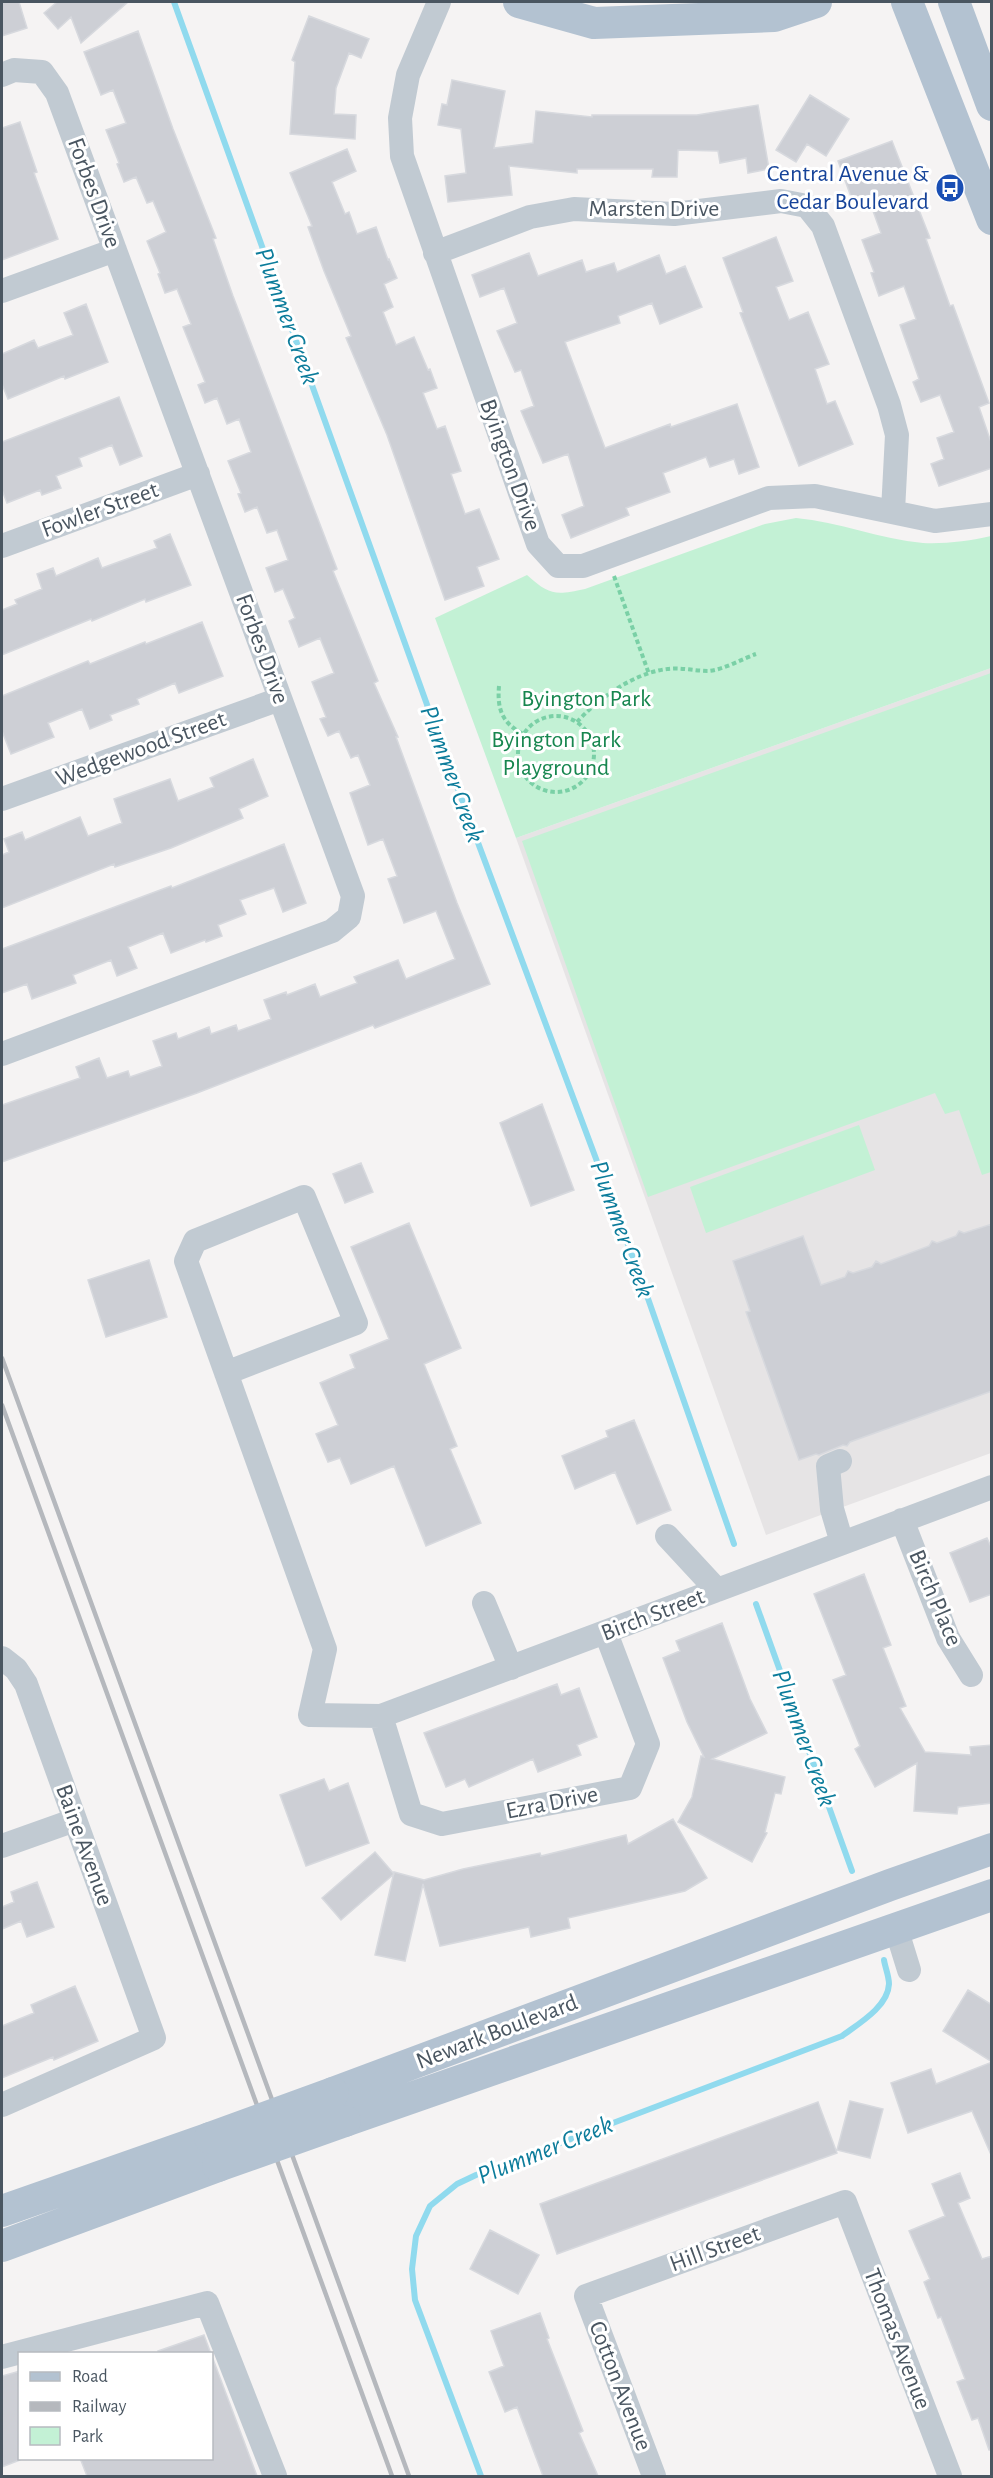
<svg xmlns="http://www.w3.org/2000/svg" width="993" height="2478" viewBox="0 0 993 2478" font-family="'Alegreya Sans',sans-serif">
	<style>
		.education { fill: #e6e4e5 }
		.green { fill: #c3f1d5 }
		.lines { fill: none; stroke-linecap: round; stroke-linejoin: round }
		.stream { stroke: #90daee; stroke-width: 6 }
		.building { fill: #cdcfd5; stroke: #d7d9de; stroke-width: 1.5 }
		.path { stroke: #7ad0a6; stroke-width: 4; stroke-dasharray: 4.5 3; stroke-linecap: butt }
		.minor { stroke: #c1cad2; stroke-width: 24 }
		.major { stroke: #b3c2d1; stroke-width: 32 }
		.rail { stroke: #b5b8bd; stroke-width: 4.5 }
		.major-bridge { stroke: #b3c2d1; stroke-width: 32 }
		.labels { text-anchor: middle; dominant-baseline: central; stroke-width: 6; stroke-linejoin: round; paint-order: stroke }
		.transit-label { font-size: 24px; fill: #164399; stroke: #fff; text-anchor: end }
		.street-label { font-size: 24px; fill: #4a5661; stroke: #fff }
		.park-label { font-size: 24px; fill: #17864f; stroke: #fff }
		.water-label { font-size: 26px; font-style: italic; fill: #0c7c9b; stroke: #fff }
	</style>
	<rect width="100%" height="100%" fill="#f5f3f3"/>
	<!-- education -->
	<path class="education" d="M 991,668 L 991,1453 L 766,1535 L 516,838 Z"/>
	<!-- green -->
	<path class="green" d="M 796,518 C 839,522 880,539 923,543 C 945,544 970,541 991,536 L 991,668 L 516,838 L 435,618 L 527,575 C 550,596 556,595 585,589 L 765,524 Z
		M 991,673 L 991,1172 L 982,1175 L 959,1110 L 945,1114 L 935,1093 L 648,1197 L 522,841 Z
		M 859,1125 L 875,1170 L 706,1233 L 690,1187 Z"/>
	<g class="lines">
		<!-- stream -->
		<path class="stream" d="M 174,2 L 443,749 L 645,1290 L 734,1544
			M 756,1604 L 852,1871
			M 481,2476 L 415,2300 L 412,2269 L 416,2236 L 430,2206 L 457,2184 L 476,2175 L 842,2036 C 858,2024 888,2007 889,1984 C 889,1976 885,1967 884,1960"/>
	</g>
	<!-- building -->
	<path class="building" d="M 2,2 L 19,2 L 27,28 L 2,36 Z
		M 57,2 L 128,2 L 81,43 L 71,17 L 58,29 L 44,13 Z
		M 309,16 L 369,39 L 361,58 L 349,53 L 336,88 L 334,114 L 356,115 L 355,139 L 290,134 L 295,62 L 292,60 Z
		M 138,31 L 173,129 L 216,238 L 213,239 L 233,296 L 337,569 L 333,571 L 378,681 L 374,683 L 398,737 L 396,737 L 457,903 L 490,984 L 375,1028 L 373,1025 L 197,1093 L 2,1162 L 2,1105 L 80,1078 L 76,1067 L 99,1058 L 107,1078 L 128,1071 L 130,1077 L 162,1066 L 153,1041 L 176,1033 L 178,1039 L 209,1027 L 211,1034 L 236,1025 L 238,1031 L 271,1019 L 264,1000 L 286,992 L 287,995 L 315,984 L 320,997 L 357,983 L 354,977 L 398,960 L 406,979 L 455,959 L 436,911 L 404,923 L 388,879 L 397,876 L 383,839 L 368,845 L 350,793 L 370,785 L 358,755 L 351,758 L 339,731 L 328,736 L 320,719 L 326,717 L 312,682 L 334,673 L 320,638 L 299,647 L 289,621 L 295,618 L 283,589 L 275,592 L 266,568 L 288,560 L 277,530 L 267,533 L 257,507 L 245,512 L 238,494 L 241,493 L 228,461 L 251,452 L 239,419 L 227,424 L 217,398 L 205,403 L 198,385 L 205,382 L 183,327 L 191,324 L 177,289 L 165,293 L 158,274 L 160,273 L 147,241 L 166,232 L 153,201 L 147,203 L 136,177 L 124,182 L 117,164 L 119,163 L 106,130 L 126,123 L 113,90 L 101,95 L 84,52 Z
		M 452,80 L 505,91 L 494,148 L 533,143 L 536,111 L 592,117 L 592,115 L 697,115 L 758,105 L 769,169 L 748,173 L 746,158 L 720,163 L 718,151 L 678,150 L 677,177 L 652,177 L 653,169 L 577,169 L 577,173 L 509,166 L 512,195 L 448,202 L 445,176 L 466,173 L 461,129 L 438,125 L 442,104 L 447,105 Z
		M 810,95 L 849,119 L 826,156 L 807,144 L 796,162 L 776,150 Z
		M 20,122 L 37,172 L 34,173 L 58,239 L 2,260 L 2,128 Z
		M 892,141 L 930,238 L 926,239 L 950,306 L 953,305 L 989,403 L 979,407 L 992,445 L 992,468 L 939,486 L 931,464 L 944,459 L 937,438 L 954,432 L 940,395 L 921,402 L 913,382 L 919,379 L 900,325 L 916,319 L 904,286 L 879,296 L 871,273 L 874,272 L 862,240 L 881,233 L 869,200 L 854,205 L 838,161 Z
		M 347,149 L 356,171 L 332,182 L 345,214 L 349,212 L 357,234 L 376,227 L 388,260 L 389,259 L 397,278 L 384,284 L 393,307 L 383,312 L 396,345 L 414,337 L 428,370 L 430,369 L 437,388 L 423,393 L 437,429 L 445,426 L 461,471 L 451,474 L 465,514 L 479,509 L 499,559 L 477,567 L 484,586 L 445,600 L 387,435 L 346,338 L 351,336 L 324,271 L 308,227 L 312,226 L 290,173 Z
		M 776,237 L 793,281 L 776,287 L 789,320 L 808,312 L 829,364 L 815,369 L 827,404 L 835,401 L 853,444 L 799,466 L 740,313 L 743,312 L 723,258 Z
		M 529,253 L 538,276 L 582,260 L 586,272 L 614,263 L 617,272 L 659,255 L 666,274 L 685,266 L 702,307 L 660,324 L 652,303 L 618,316 L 620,323 L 565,342 L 605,448 L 670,424 L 671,427 L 737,404 L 759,467 L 739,474 L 734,459 L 710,467 L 706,457 L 663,473 L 670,492 L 626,508 L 629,515 L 571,538 L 562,515 L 584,506 L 568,454 L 543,463 L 521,411 L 534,406 L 521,370 L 515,372 L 497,331 L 517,323 L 504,288 L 480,297 L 472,275 Z
		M 86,304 L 108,362 L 65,379 L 64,376 L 8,399 L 2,384 L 2,354 L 34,340 L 38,348 L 73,335 L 64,313 Z
		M 119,397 L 142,456 L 120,465 L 112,445 L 79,458 L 82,466 L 56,476 L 61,488 L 42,495 L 40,490 L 7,503 L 2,490 L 2,442 Z
		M 170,534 L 191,585 L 146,602 L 145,599 L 92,621 L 91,619 L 2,655 L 2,610 L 17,604 L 15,600 L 42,589 L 37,574 L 53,568 L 56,576 L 98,558 L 102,568 L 157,548 L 154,541 Z
		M 202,622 L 223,676 L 179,693 L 175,683 L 137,699 L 139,704 L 110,715 L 112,720 L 90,729 L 82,709 L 48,723 L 54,737 L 11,754 L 2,731 L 2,696 L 88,661 L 90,664 L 145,642 L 146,644 Z
		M 253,759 L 268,796 L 239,809 L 243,818 L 171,848 L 115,867 L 114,864 L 2,908 L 2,855 L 9,852 L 4,839 L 22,832 L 25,840 L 80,817 L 88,836 L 122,823 L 114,799 L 170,779 L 178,801 L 214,787 L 210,778 Z
		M 284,844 L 306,903 L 283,912 L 274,888 L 240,900 L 246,914 L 218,925 L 222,936 L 206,942 L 205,940 L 171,953 L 163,933 L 128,947 L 137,968 L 117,976 L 111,960 L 73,975 L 76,983 L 32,999 L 27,984 L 2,993 L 2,949 L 171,886 L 172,888 Z
		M 542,1104 L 574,1190 L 531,1206 L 500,1123 Z
		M 361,1163 L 373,1192 L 345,1203 L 333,1174 Z
		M 409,1223 L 461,1348 L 424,1364 L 457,1446 L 450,1449 L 481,1523 L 426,1546 L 394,1466 L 351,1484 L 340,1458 L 328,1462 L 316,1434 L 338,1425 L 320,1383 L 355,1368 L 350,1355 L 389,1339 L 351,1247 Z
		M 992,1224 L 992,1391 L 850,1442 L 847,1446 L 843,1445 L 819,1455 L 816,1454 L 799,1460 L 746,1312 L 750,1311 L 733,1261 L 803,1236 L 821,1285 L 845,1277 L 848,1271 L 853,1273 L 872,1267 L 876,1261 L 881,1264 L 929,1246 L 932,1241 L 937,1243 L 956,1236 L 959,1231 L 964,1233 Z
		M 149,1260 L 167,1317 L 106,1337 L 88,1280 Z
		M 634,1420 L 671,1510 L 637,1524 L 615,1472 L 575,1489 L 562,1456 L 608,1437 L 606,1431 Z
		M 987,1538 L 992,1549 L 992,1594 L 970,1602 L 950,1553 Z
		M 864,1574 L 891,1645 L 883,1648 L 906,1706 L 900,1708 L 925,1752 L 971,1755 L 970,1747 L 992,1745 L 992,1803 L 958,1807 L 957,1814 L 914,1811 L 917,1763 L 875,1787 L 855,1749 L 860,1746 L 833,1680 L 846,1675 L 814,1594 Z
		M 722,1623 L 750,1699 L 767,1733 L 712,1759 L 785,1777 L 781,1794 L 775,1793 L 765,1832 L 767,1833 L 752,1862 L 678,1822 L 692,1797 L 701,1756 L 704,1757 L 687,1722 L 663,1658 L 680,1651 L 676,1641 Z
		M 557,1684 L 561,1695 L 579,1688 L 597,1737 L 577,1745 L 581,1755 L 538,1772 L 533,1759 L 469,1787 L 465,1779 L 446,1787 L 424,1733 Z
		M 324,1779 L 329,1791 L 348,1783 L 369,1843 L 306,1866 L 280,1795 Z
		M 673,1819 L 707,1878 L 685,1891 L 568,1918 L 570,1928 L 531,1937 L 529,1927 L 440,1946 L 423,1884 L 405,1961 L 375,1955 L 394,1872 L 424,1880 L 463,1869 L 540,1853 L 541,1856 L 626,1835 L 628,1844 Z
		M 375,1852 L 394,1874 L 341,1920 L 322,1898 Z
		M 37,1882 L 54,1927 L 27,1937 L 21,1921 L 2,1929 L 2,1907 L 14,1902 L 11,1892 Z
		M 75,1986 L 98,2041 L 54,2060 L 53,2057 L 2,2078 L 2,2026 L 34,2013 L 31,2005 Z
		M 968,1990 L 992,2005 L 992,2062 L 943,2031 Z
		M 992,2062 L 992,2157 L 972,2111 L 908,2133 L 891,2083 L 931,2069 L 936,2084 Z
		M 850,2101 L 883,2109 L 870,2158 L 837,2150 Z
		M 818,2102 L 837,2153 L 557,2254 L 540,2204 Z
		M 960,2173 L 970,2198 L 958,2203 L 982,2259 L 992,2256 L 992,2450 L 989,2450 L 978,2418 L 972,2420 L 957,2382 L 965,2379 L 941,2317 L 938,2318 L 924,2282 L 930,2279 L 909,2231 L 945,2216 L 932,2184 Z
		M 490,2230 L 539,2255 L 518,2294 L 470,2269 Z
		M 540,2313 L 549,2338 L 547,2339 L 583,2431 L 579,2433 L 598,2476 L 543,2476 L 517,2407 L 505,2412 L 489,2372 L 504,2366 L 491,2331 Z
		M 204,2335 L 211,2354 L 159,2354 L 158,2351 Z
		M 212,2359 L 213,2359 L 257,2476 L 87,2476 L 80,2458 L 212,2458 Z
		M 20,2371 L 20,2460 L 2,2467 L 2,2376 Z"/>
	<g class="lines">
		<!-- path -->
		<path class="path" d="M 614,576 L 649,674
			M 499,686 C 497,709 502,723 523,734
			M518 754a38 38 0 1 1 76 0a38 38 0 1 1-76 0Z
			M 577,722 C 599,698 634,673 667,669 C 680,667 695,671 708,671 C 723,670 742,659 756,654"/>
		<!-- minor -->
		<path class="minor" d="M 439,2 L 408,75 L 400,118 L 402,156 L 538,544 L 558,566 L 583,566 L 769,498 L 815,496 L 935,521 L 992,514
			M 2,75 L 14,70 L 42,72 L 57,93 L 353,896 L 349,917 L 332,931 L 2,1054
			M 435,253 L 530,217 L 574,209 L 674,214 L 781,201 L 807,206 L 823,226 L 889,405 L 897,435 L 893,511
			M 2,291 L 115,250
			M 2,546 L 198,474
			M 2,799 L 280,699
			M 226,1373 L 356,1323 L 304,1197 L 195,1241 L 186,1261 L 325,1649 L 310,1715 L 381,1716 L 992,1487
			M 840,1461 L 828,1466 L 832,1509 L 842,1543
			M 902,1520 L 948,1638 L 971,1675
			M 667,1536 L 717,1590
			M 484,1603 L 511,1668
			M 2,1658 L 16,1669 L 26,1684 L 154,2038 L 2,2105
			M 381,1716 L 411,1814 L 442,1824 L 630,1788 L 648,1744 L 606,1633
			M 2,1846 L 75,1820
			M 896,1928 L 909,1970
			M 2,2357 L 207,2303 L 275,2476
			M 654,2476 L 586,2296 L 845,2202 L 950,2476"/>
		<!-- major -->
		<path class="major" d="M 519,2 L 594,23 L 774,16 L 816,2
			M 907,2 L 992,219
			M 954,2 L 992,105
			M 333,2093 L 890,1885 L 992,1849
			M 345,2121 L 992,1895
			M 2,2211 L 210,2138
			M 2,2246 L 218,2166"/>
		<!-- rail -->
		<path class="rail" d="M 2,1358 L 409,2476
			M 2,1405 L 392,2476"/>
		<!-- major-bridge -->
		<path class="major-bridge" d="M 210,2138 L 333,2093
			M 218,2166 L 345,2121"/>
	</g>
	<!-- icons -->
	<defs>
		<g id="bus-disc" transform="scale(1.5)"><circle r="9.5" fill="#1a4fb4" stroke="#fff"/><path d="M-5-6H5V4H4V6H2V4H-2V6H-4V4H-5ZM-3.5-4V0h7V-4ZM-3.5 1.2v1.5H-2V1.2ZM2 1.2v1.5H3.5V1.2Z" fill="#fff"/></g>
	</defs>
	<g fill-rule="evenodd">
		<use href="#bus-disc" x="950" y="188"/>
	</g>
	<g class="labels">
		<!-- transit labels -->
		<g class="transit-label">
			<text x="929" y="174">Central Avenue &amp;<tspan x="929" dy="28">Cedar Boulevard</tspan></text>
		</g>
		<!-- street labels -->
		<g class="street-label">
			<text transform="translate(94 193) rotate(70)">Forbes Drive</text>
			<text x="654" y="209">Marsten Drive</text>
			<text transform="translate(510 465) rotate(70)">Byington Drive</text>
			<text transform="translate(100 510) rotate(-20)">Fowler Street</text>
			<text transform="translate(262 649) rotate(70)">Forbes Drive</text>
			<text transform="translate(141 749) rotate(-20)">Wedgewood Street</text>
			<text transform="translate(935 1598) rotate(67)">Birch Place</text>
			<text transform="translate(653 1615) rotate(-21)">Birch Street</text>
			<text transform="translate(552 1803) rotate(-11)">Ezra Drive</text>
			<text transform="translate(84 1845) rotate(70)">Baine Avenue</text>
			<text transform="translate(497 2032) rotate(-21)">Newark Boulevard</text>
			<text transform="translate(715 2249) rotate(-20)">Hill Street</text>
			<text transform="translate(897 2339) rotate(69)">Thomas Avenue</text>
			<text transform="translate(620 2386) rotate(69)">Cotton Avenue</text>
		</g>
		<!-- park labels -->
		<g class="park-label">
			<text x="586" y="699">Byington Park</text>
			<text x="556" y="740">Byington Park<tspan x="556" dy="28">Playground</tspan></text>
		</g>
		<!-- water labels -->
		<g class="water-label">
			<text transform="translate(287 316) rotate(70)">Plummer Creek</text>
			<text transform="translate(452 774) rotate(70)">Plummer Creek</text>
			<text transform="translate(622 1229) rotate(70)">Plummer Creek</text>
			<text transform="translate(804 1738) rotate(70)">Plummer Creek</text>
			<text transform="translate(545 2150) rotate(-22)">Plummer Creek</text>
		</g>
	</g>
	<!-- border -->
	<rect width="993" height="2478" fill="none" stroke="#4a5661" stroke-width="6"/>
	<!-- legend -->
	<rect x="18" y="2352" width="195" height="108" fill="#ffffff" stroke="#b7bbc0" stroke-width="1.5"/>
	<rect x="30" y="2372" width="30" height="9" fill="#b3c2d1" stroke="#b7bbc0" stroke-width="1.5"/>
	<text x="72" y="2382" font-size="18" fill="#4a5661">Road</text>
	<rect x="30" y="2402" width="30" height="9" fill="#b5b8bd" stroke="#b7bbc0" stroke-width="1.5"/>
	<text x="72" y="2412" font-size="18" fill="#4a5661">Railway</text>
	<rect x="30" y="2427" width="30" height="18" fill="#c3f1d5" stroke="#b7bbc0" stroke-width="1.5"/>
	<text x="72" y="2442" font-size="18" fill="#4a5661">Park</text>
</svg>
